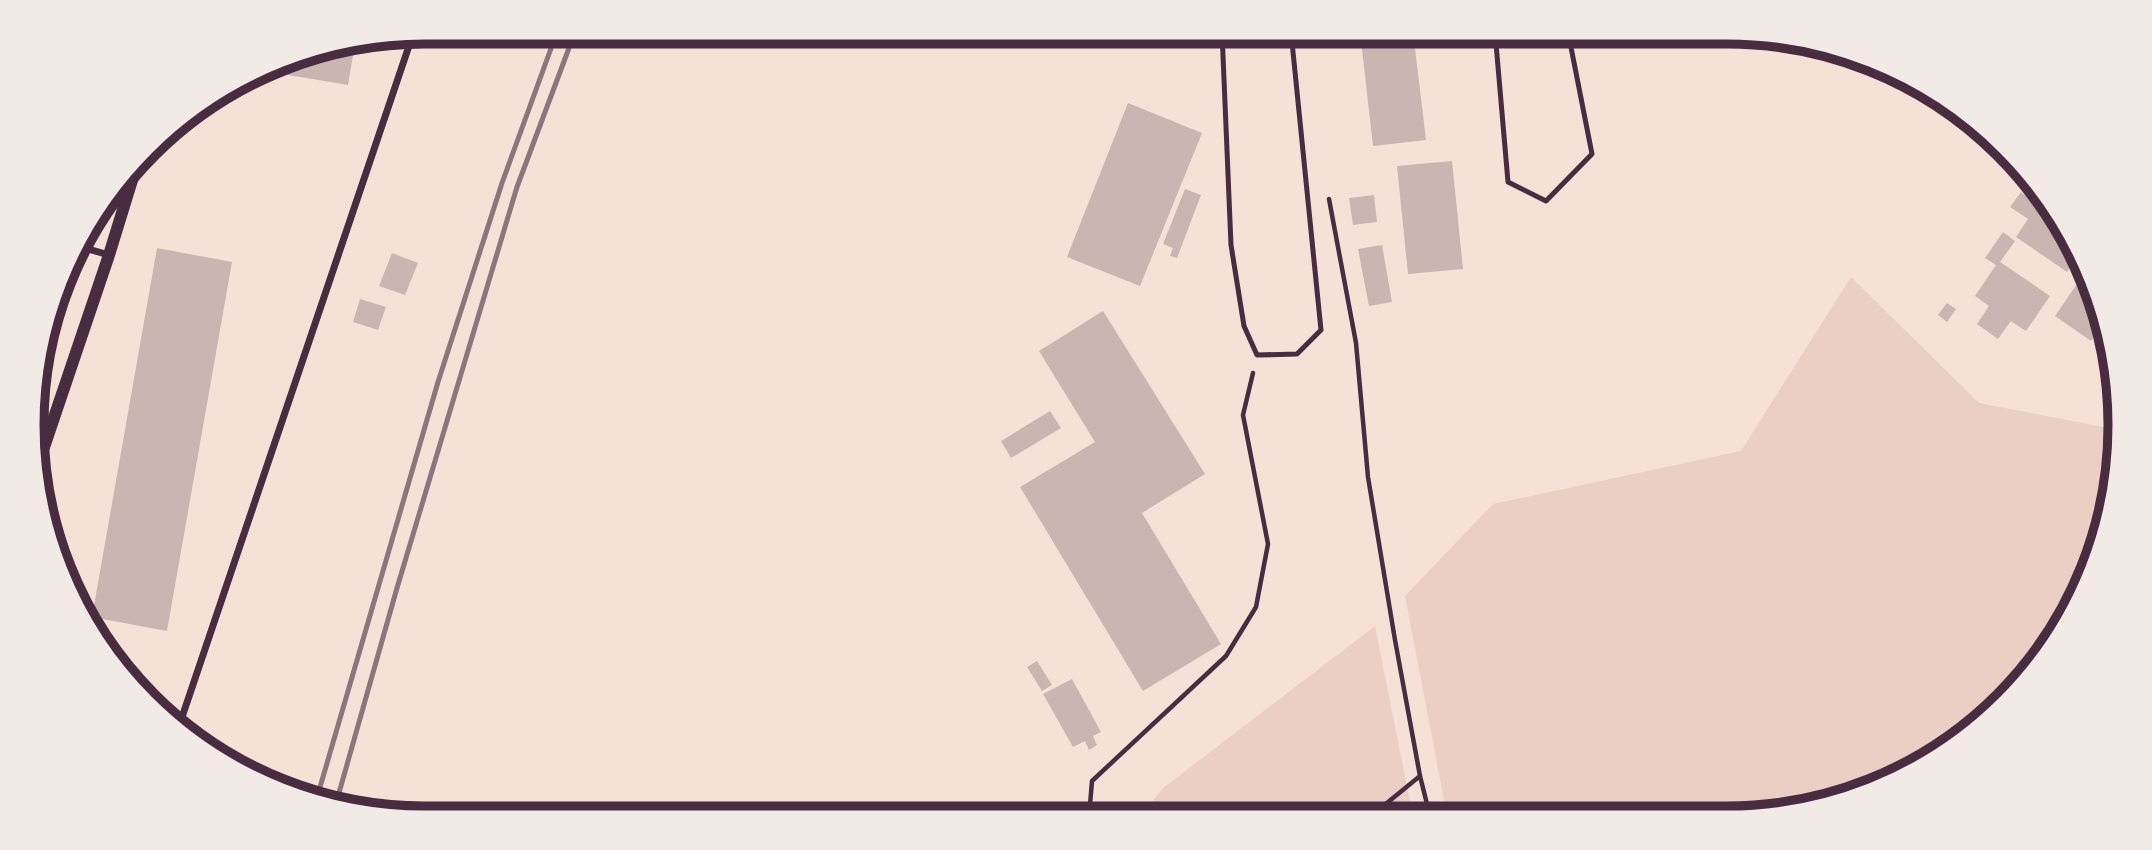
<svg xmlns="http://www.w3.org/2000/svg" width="2152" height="850" viewBox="0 0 2152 850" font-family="Jost,sans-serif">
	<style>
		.green { fill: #ebcfc5 }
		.building { fill: #ccb4b1 }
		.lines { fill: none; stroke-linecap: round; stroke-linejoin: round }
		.path { stroke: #4a2c40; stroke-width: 4.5 }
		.service { stroke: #4a2c40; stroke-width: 5 }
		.minor { stroke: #4a2c40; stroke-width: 7 }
		.tertiary { stroke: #4a2c40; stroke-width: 12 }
		.rail { stroke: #8f747c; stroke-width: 5 }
		.rim { fill: none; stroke: #4a2c40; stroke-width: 9 }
	</style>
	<rect width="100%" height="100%" fill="#f7e1d7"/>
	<!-- green -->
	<path class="green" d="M 1851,277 L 1979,403 L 2114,429 L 2107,527 L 2068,622 L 1987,721 L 1901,778 L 1779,815 L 1447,816 L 1405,596 L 1493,504 L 1741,451 Z
		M 1375,626 L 1413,816 L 1140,817 L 1163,788 Z"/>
	<!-- building -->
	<path class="building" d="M 1360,32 L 1413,32 L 1426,140 L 1373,146 Z
		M 355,43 L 348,85 L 276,73 L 278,64 L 298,53 Z
		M 1128,103 L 1202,133 L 1140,286 L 1067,257 Z
		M 1452,161 L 1463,269 L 1408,274 L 1397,166 Z
		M 1185,189 L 1201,195 L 1177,258 L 1170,256 L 1173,248 L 1163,244 Z
		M 2021,192 L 2038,204 L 2041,200 L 2045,203 L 2068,229 L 2078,257 L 2067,272 L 2016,237 L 2028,219 L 2010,207 Z
		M 1374,195 L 1377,222 L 1353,225 L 1349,198 Z
		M 2003,232 L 2015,241 L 2000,262 L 2050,296 L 2026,331 L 2011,321 L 1998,339 L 1977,324 L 1989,306 L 1975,296 L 1996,265 L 1985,258 Z
		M 1382,245 L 1392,302 L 1369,306 L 1358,249 Z
		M 157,248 L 232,262 L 167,631 L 92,617 Z
		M 392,253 L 418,263 L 405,295 L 379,286 Z
		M 2081,278 L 2086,281 L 2106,342 L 2095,335 L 2091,341 L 2055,316 Z
		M 360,299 L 386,307 L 378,330 L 353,322 Z
		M 1947,303 L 1956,309 L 1947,322 L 1938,315 Z
		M 1103,311 L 1205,474 L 1142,513 L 1221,644 L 1143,691 L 1020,487 L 1095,442 L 1039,351 Z
		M 1050,411 L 1061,428 L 1011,458 L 1001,441 Z
		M 1037,661 L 1052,685 L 1042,691 L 1027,667 Z
		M 1072,679 L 1101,732 L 1093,736 L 1097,745 L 1089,750 L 1085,741 L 1073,747 L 1043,694 Z
		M 239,761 L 266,771 L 264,776 L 238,763 Z"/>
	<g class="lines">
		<!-- path -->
		<path class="path" d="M 1329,199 L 1356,343 L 1368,477 L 1395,640 L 1420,776 L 1430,816
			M 1371,816 L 1420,776
			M 1089,817 L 1092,781 L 1226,656 L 1256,607 L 1268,544 L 1243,415 L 1253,373"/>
		<!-- service -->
		<path class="service" d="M 1222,32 L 1231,245 L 1244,326 L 1257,355 L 1297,354 L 1321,330 L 1291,32
			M 1495,32 L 1508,182 L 1546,201 L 1592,154 L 1568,32"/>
		<!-- minor -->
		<path class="minor" d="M 78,246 L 109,255
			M 178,729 L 413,34"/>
		<!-- tertiary -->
		<path class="tertiary" d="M 38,465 L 109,255 L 137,164"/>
		<!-- rail -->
		<path class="rail" d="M 316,801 L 438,382 L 502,183 L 557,32
			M 335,807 L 397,588 L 517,187 L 575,32"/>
	</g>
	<!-- crop -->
	<path d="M0 0H2152V850H0ZM425 44H1727A381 381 0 0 1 2108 425V425A381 381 0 0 1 1727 806H425A381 381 0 0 1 44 425V425A381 381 0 0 1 425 44Z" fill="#f1eae7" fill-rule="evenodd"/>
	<path class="rim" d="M425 44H1727A381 381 0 0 1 2108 425V425A381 381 0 0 1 1727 806H425A381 381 0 0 1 44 425V425A381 381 0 0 1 425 44Z"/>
</svg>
